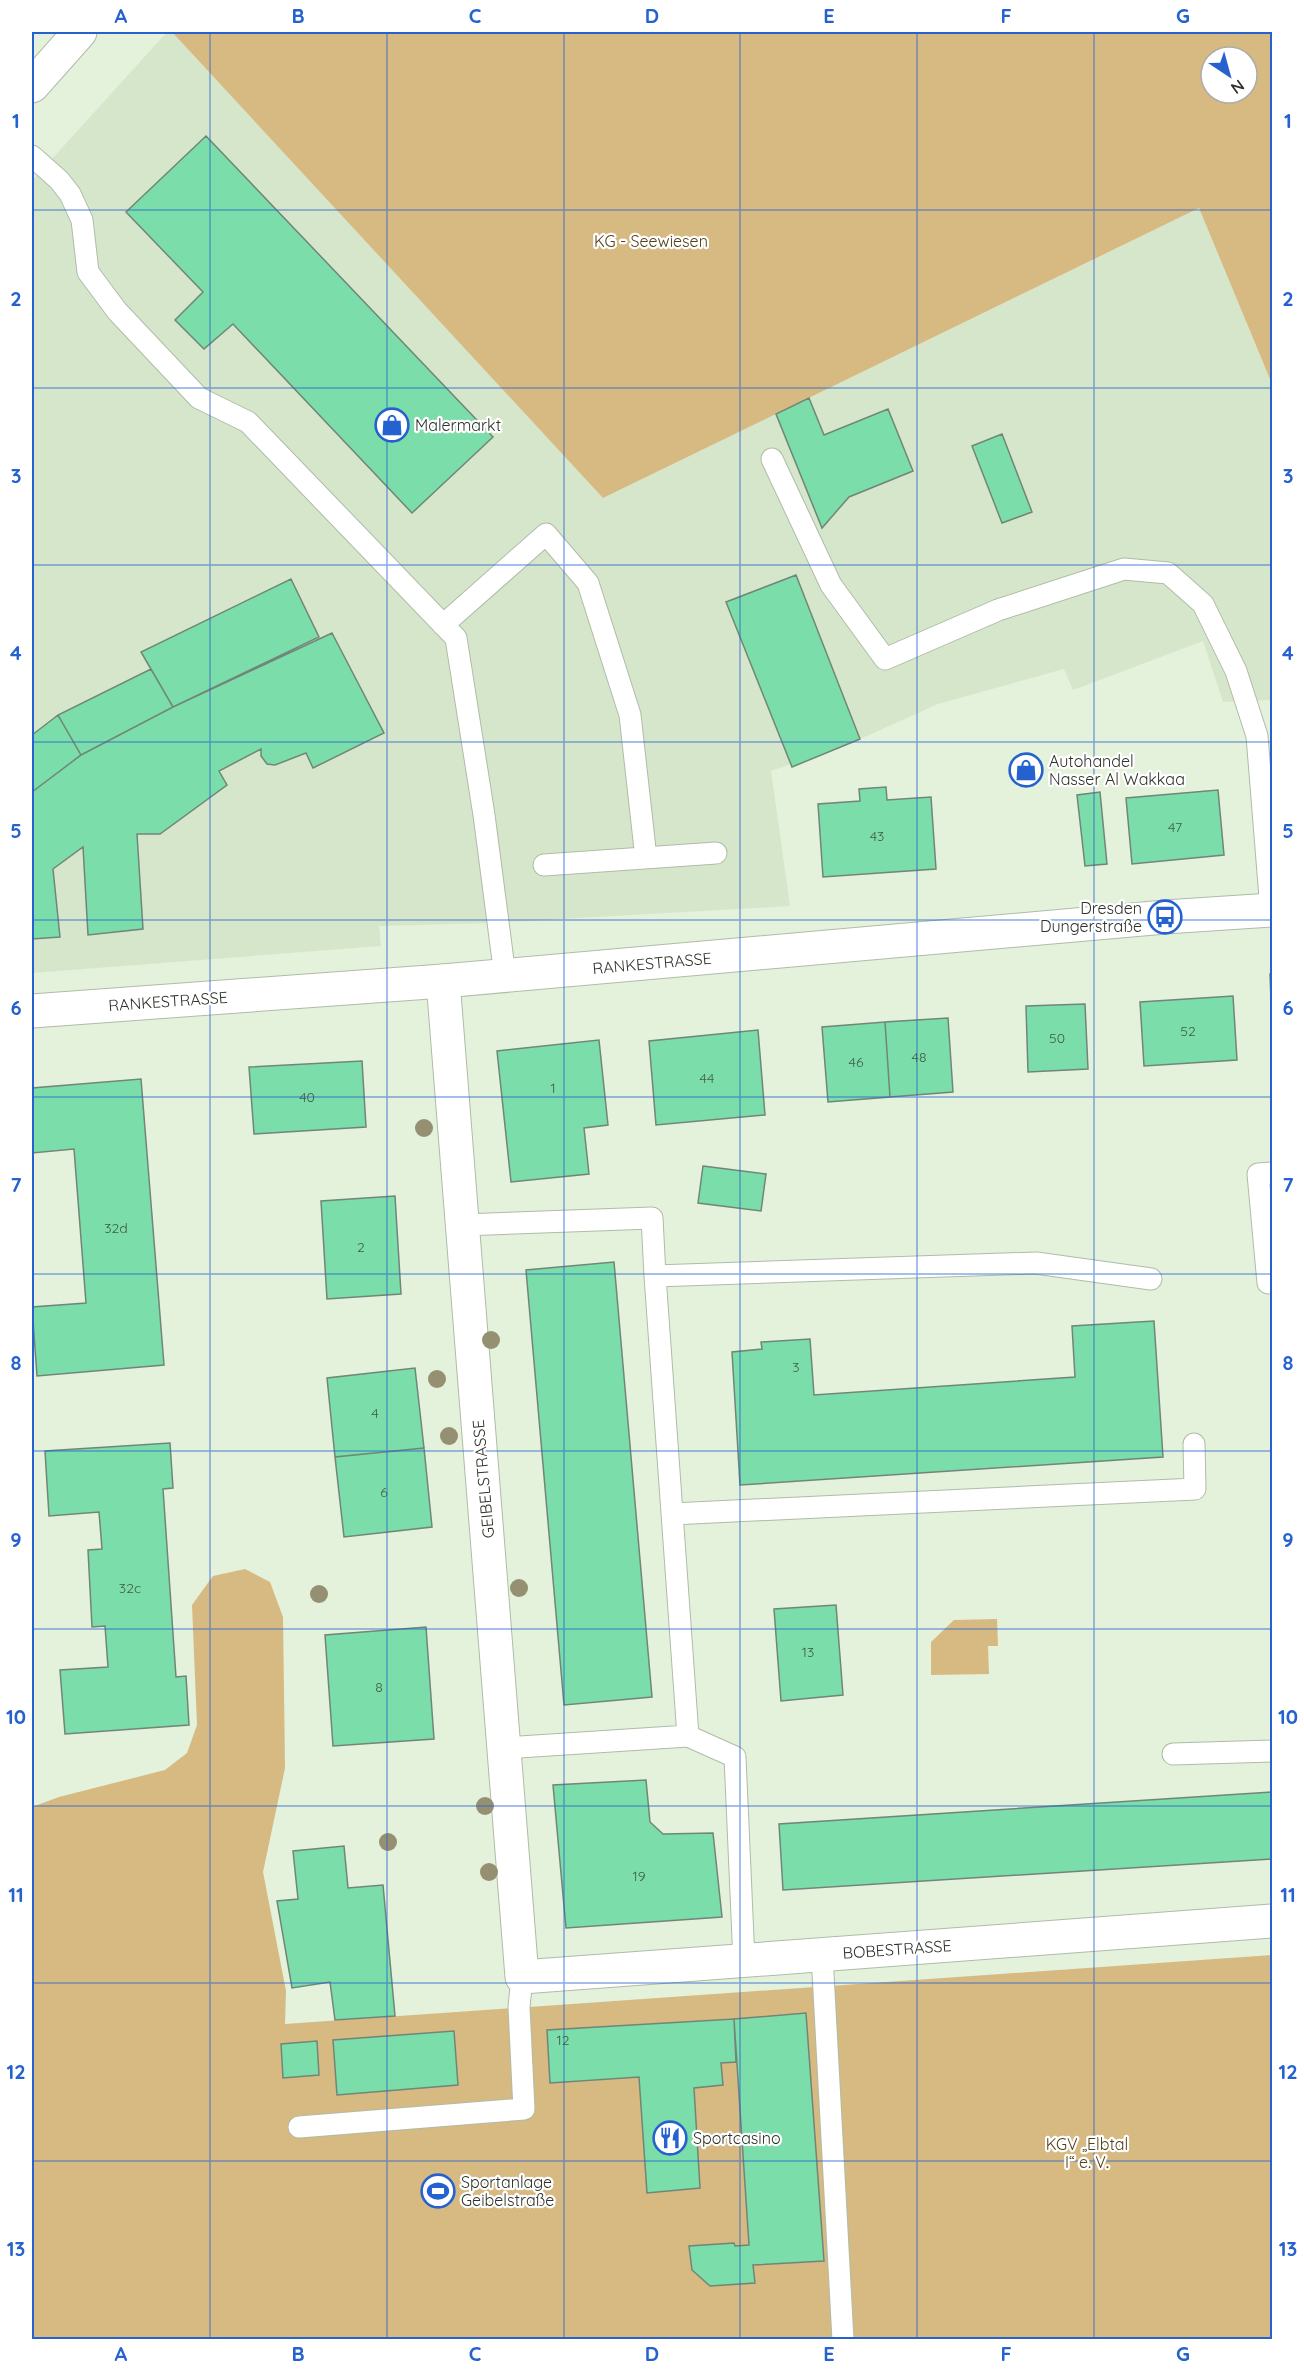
<svg xmlns="http://www.w3.org/2000/svg" width="1304" height="2371" viewBox="0 0 1304 2371" font-family="Quicksand,sans-serif">
	<style>
		.built { fill: #d6e6cb }
		.green { fill: #d7b982; fill-rule: evenodd }
		.building { fill: #7bdda9; stroke: #708679; stroke-width: 1.5 }
		.lines { fill: none; stroke-linecap: round; stroke-linejoin: round }
		.service-casing { stroke: #afbca7; stroke-width: 23 }
		.minor-casing { stroke: #afbca7; stroke-width: 35 }
		.tertiary-casing { stroke: #afbca7; stroke-width: 35 }
		.service { stroke: #fff; stroke-width: 21 }
		.minor { stroke: #fff; stroke-width: 33 }
		.tertiary { stroke: #fff; stroke-width: 33 }
		.tree { fill: #949071 }
		.grid { fill: none; stroke: #2662cf; stroke-width: 1.5; stroke-opacity: 0.55 }
		.labels { text-anchor: middle; dominant-baseline: central; stroke-width: 4.5; stroke-linejoin: round; paint-order: stroke }
		.number-label { font-size: 14px; fill: #405d4a }
		.park-label { font-size: 16px; fill: #53401a; stroke: #fff }
		.poi-label { font-size: 16px; fill: #2d322a; stroke: #fff; text-anchor: start }
		.street-label { font-size: 16px; fill: #2d322a; stroke: #fff }
		.neatline { fill: none; stroke: #2662cf; stroke-width: 2 }
		.grid-label { font-size: 20px; text-anchor: middle; font-weight: bold; fill: #2662cf }
	</style>
	<rect width="100%" height="100%" fill="#e4f1db"/>
	<!-- built -->
	<path class="built" d="M 167,32 L 172,32 L 603,498 L 1199,208 L 1272,384 L 1272,700 L 1223,702 L 1203,641 L 1073,690 L 1064,669 L 938,704 L 860,739 L 771,771 L 790,906 L 491,923 L 379,926 L 381,946 L 32,973 L 32,181 Z"/>
	<!-- green -->
	<path class="green" d="M 172,32 L 1272,32 L 1272,384 L 1199,208 L 603,498 ZM 1211,57 L 1247,57 L 1247,93 L 1211,93 Z
		M 245,1569 L 270,1582 L 283,1617 L 285,1768 L 263,1872 L 286,1991 L 285,2024 L 1272,1955 L 1272,2339 L 854,2339 L 848,2233 L 853,2339 L 32,2340 L 32,1807 L 59,1797 L 165,1770 L 187,1753 L 197,1725 L 192,1605 L 213,1576 Z
		M 997,1619 L 998,1646 L 988,1646 L 989,1674 L 931,1675 L 931,1642 L 954,1620 Z"/>
	<!-- building -->
	<path class="building" d="M 206,136 L 493,437 L 412,513 L 233,324 L 204,349 L 175,320 L 203,292 L 126,212 Z
		M 809,398 L 824,435 L 888,409 L 913,471 L 849,497 L 822,528 L 776,414 Z
		M 1002,434 L 1032,512 L 1002,523 L 972,446 Z
		M 796,575 L 860,739 L 792,767 L 726,602 Z
		M 291,579 L 319,637 L 173,707 L 141,652 Z
		M 332,633 L 384,733 L 313,768 L 306,753 L 275,765 L 267,764 L 261,756 L 261,749 L 219,771 L 227,785 L 160,834 L 137,834 L 143,929 L 88,935 L 83,847 L 53,869 L 60,937 L 32,939 L 32,792 L 81,755 L 173,707 Z
		M 151,669 L 173,707 L 81,755 L 58,715 Z
		M 58,715 L 81,755 L 32,792 L 32,735 Z
		M 886,787 L 887,800 L 931,797 L 936,869 L 823,877 L 818,804 L 860,801 L 859,789 Z
		M 1218,790 L 1224,855 L 1132,864 L 1126,798 Z
		M 1100,792 L 1107,864 L 1085,866 L 1077,795 Z
		M 1270,974 L 1272,974 L 1272,1028 Z
		M 1233,996 L 1237,1060 L 1144,1066 L 1140,1002 Z
		M 1085,1004 L 1088,1069 L 1028,1072 L 1026,1006 Z
		M 948,1018 L 953,1092 L 890,1097 L 885,1022 Z
		M 885,1022 L 890,1097 L 828,1102 L 822,1027 Z
		M 758,1030 L 765,1115 L 656,1125 L 649,1041 Z
		M 599,1040 L 608,1125 L 584,1128 L 589,1174 L 511,1182 L 497,1051 Z
		M 362,1061 L 366,1127 L 254,1134 L 249,1067 Z
		M 141,1079 L 164,1365 L 37,1376 L 32,1307 L 86,1303 L 74,1149 L 32,1153 L 32,1088 Z
		M 703,1166 L 766,1174 L 761,1211 L 698,1203 Z
		M 395,1196 L 401,1294 L 327,1299 L 321,1201 Z
		M 614,1262 L 652,1697 L 564,1705 L 526,1270 Z
		M 1154,1321 L 1163,1457 L 740,1485 L 732,1352 L 762,1349 L 761,1342 L 810,1339 L 814,1395 L 1075,1377 L 1072,1326 Z
		M 415,1368 L 424,1448 L 335,1457 L 327,1378 Z
		M 170,1443 L 173,1488 L 163,1489 L 176,1677 L 186,1676 L 189,1725 L 65,1734 L 60,1670 L 108,1667 L 105,1626 L 92,1627 L 88,1550 L 102,1549 L 99,1512 L 49,1516 L 45,1451 Z
		M 424,1448 L 432,1527 L 344,1537 L 335,1457 Z
		M 836,1605 L 843,1695 L 781,1701 L 774,1609 Z
		M 426,1627 L 434,1739 L 333,1746 L 325,1635 Z
		M 646,1780 L 650,1822 L 663,1834 L 713,1833 L 722,1917 L 566,1928 L 553,1785 Z
		M 1272,1792 L 1272,1859 L 783,1890 L 779,1824 Z
		M 344,1846 L 348,1888 L 383,1885 L 395,2016 L 335,2020 L 330,1982 L 292,1988 L 277,1901 L 298,1899 L 293,1851 Z
		M 806,2013 L 824,2261 L 753,2265 L 755,2283 L 710,2286 L 692,2270 L 689,2246 L 734,2243 L 735,2246 L 749,2245 L 734,2019 Z
		M 734,2019 L 736,2062 L 721,2063 L 723,2085 L 694,2088 L 700,2188 L 647,2193 L 639,2077 L 550,2083 L 547,2030 Z
		M 454,2031 L 458,2085 L 337,2095 L 333,2040 Z
		M 317,2041 L 319,2075 L 283,2078 L 281,2044 Z"/>
	<g class="lines">
		<!-- service casing -->
		<g class="service-casing">
			<path id="service" d="M 32,156 L 59,180 L 70,194 L 82,220 L 88,272 L 117,311 L 199,398 L 248,422 L 456,638 L 484,815 L 505,976
				M 772,459 L 831,585 L 885,659 L 998,610 L 1124,569 L 1168,573 L 1203,604 L 1236,671 L 1257,736 L 1271,910
				M 443,625 L 546,534 L 588,583 L 630,715 L 646,858
				M 544,865 L 716,853
				M 462,1225 L 652,1218 L 655,1276 L 1036,1263 L 1151,1279
				M 1268,1283 L 1258,1174 L 1272,1173
				M 672,1514 L 1195,1489 L 1194,1444
				M 688,1736 L 735,1757 L 744,1961
				M 504,1748 L 688,1736 L 655,1276
				M 1173,1754 L 1272,1751
				M 822,1955 L 843,2340
				M 299,2127 L 524,2109 L 519,2007 L 522,1977"/>
		</g>
		<!-- minor casing -->
		<g class="minor-casing">
			<path id="minor" d="M 443,981 L 522,1977 L 1272,1921"/>
		</g>
		<!-- tertiary casing -->
		<g class="tertiary-casing">
			<path id="tertiary" d="M 32,86 L 80,32
				M 32,1011 L 443,981 L 1165,917 L 1272,910"/>
		</g>
		<!-- service -->
		<use href="#service" class="service"/>
		<!-- minor -->
		<use href="#minor" class="minor"/>
		<!-- tertiary -->
		<use href="#tertiary" class="tertiary"/>
	</g>
	<!-- trees -->
	<g class="tree">
		<circle cx="424" cy="1128" r="9"/>
		<circle cx="491" cy="1340" r="9"/>
		<circle cx="437" cy="1379" r="9"/>
		<circle cx="449" cy="1436" r="9"/>
		<circle cx="519" cy="1588" r="9"/>
		<circle cx="319" cy="1594" r="9"/>
		<circle cx="485" cy="1806" r="9"/>
		<circle cx="388" cy="1842" r="9"/>
		<circle cx="489" cy="1872" r="9"/>
	</g>
	<!-- grid -->
	<path class="grid" d="M 210,32 L 210,2340M 387,32 L 387,2340M 564,32 L 564,2340M 740,32 L 740,2340M 917,32 L 917,2340M 1094,32 L 1094,2340M 32,210 L 1272,210M 32,388 L 1272,388M 32,565 L 1272,565M 32,742 L 1272,742M 32,920 L 1272,920M 32,1097 L 1272,1097M 32,1274 L 1272,1274M 32,1451 L 1272,1451M 32,1629 L 1272,1629M 32,1806 L 1272,1806M 32,1983 L 1272,1983M 32,2161 L 1272,2161"/>
	<!-- icons -->
	<defs>
		<g id="shop-ring" transform="scale(1.725)"><circle r="9.5" fill="#fff" stroke="#2662cf" stroke-width="1.5"/><path d="M-5-2.5h2.3a2.7 3.5 0 0 1 5.4 0H5L5.5 6h-11ZM-1.5-2.5h3a1.5 2.3 0 0 0-3 0Z" fill="#2662cf"/></g>
		<g id="bus-ring" transform="scale(1.725)"><circle r="9.5" fill="#fff" stroke="#2662cf" stroke-width="1.5"/><path d="M-5-6H5V4H4V6H2V4H-2V6H-4V4H-5ZM-3.5-4V0h7V-4ZM-3.5 1.2v1.5H-2V1.2ZM2 1.2v1.5H3.5V1.2Z" fill="#2662cf"/></g>
		<g id="restaurant-ring" transform="scale(1.725)"><circle r="9.5" fill="#fff" stroke="#2662cf" stroke-width="1.5"/><path d="M-5-6h1v4h1v-4h1v4h1v-4h1v5L-1.5 .5V6h-2V.5L-5-1ZM5-6V6H3V1.5H1.5Q1.5-4 5-6Z" fill="#2662cf"/></g>
		<g id="stadium-ring" transform="scale(1.725)"><circle r="9.5" fill="#fff" stroke="#2662cf" stroke-width="1.5"/><path d="M0-5a6.5 5 0 1 0 0 10a6.5 5 0 1 0 0-10ZM-3.5-1.8h7v3.6h-7Z" fill="#2662cf"/></g>
	</defs>
	<g fill-rule="evenodd">
		<use href="#shop-ring" x="392" y="425"/>
		<use href="#shop-ring" x="1026" y="770"/>
		<use href="#bus-ring" x="1165" y="917"/>
		<use href="#restaurant-ring" x="670" y="2138"/>
		<use href="#stadium-ring" x="438" y="2191"/>
	</g>
	<g class="labels">
		<!-- number labels -->
		<g class="number-label">
			<text x="1175" y="827">47</text>
			<text x="877" y="836">43</text>
			<text x="1188" y="1031">52</text>
			<text x="1057" y="1038">50</text>
			<text x="919" y="1057">48</text>
			<text x="856" y="1062">46</text>
			<text x="707" y="1078">44</text>
			<text x="553" y="1088">1</text>
			<text x="307" y="1097">40</text>
			<text x="116" y="1228">32d</text>
			<text x="361" y="1247">2</text>
			<text x="796" y="1367">3</text>
			<text x="375" y="1413">4</text>
			<text x="384" y="1492">6</text>
			<text x="130" y="1588">32c</text>
			<text x="808" y="1652">13</text>
			<text x="379" y="1687">8</text>
			<text x="639" y="1876">19</text>
			<text x="563" y="2040">12</text>
		</g>
		<!-- park labels -->
		<g class="park-label">
			<text x="651" y="241">KG - Seewiesen</text>
			<text x="1087" y="2144">KGV „Elbtal<tspan x="1087" dy="18">I“ e. V.</tspan></text>
		</g>
		<!-- poi labels -->
		<g class="poi-label">
			<text x="415" y="425">Malermarkt</text>
			<text x="1049" y="761">Autohandel<tspan x="1049" dy="18">Nasser Al Wakkaa</tspan></text>
			<text x="1142" y="908" text-anchor="end">Dresden<tspan x="1142" dy="18">Dungerstraße</tspan></text>
			<text x="693" y="2138">Sportcasino</text>
			<text x="461" y="2182">Sportanlage<tspan x="461" dy="18">Geibelstraße</tspan></text>
		</g>
		<!-- street labels -->
		<g class="street-label">
			<text transform="translate(652 963) rotate(-5)">RANKESTRASSE</text>
			<text transform="translate(168 1001) rotate(-4)">RANKESTRASSE</text>
			<text transform="translate(483 1479) rotate(-95)">GEIBELSTRASSE</text>
			<text transform="translate(897 1949) rotate(-4)">BOBESTRASSE</text>
		</g>
	</g>
	<!-- border -->
	<rect width="1304" height="2371" fill="none" stroke="#ffffff" stroke-width="66"/>
	<!-- north arrow -->
	<g transform="translate(1229 75) rotate(144)"><circle r="28" fill="#ffffff" stroke="#abadaa" stroke-width="1.5"/>
	<path d="M0-4.5L10 22L0 15L-10 22Z" fill="#2662cf"/>
	<text y="-9" font-size="16" font-weight="bold" text-anchor="middle" fill="#2d322a">N</text>
	</g>
	<rect x="33" y="33" width="1238" height="2305" class="neatline"/>
	<g class="grid-label">
		<text x="121" y="23">A</text>
		<text x="298" y="23">B</text>
		<text x="475" y="23">C</text>
		<text x="652" y="23">D</text>
		<text x="829" y="23">E</text>
		<text x="1006" y="23">F</text>
		<text x="1183" y="23">G</text>
		<text x="16" y="128">1</text>
		<text x="1288" y="128">1</text>
		<text x="16" y="306">2</text>
		<text x="1288" y="306">2</text>
		<text x="16" y="483">3</text>
		<text x="1288" y="483">3</text>
		<text x="16" y="660">4</text>
		<text x="1288" y="660">4</text>
		<text x="16" y="838">5</text>
		<text x="1288" y="838">5</text>
		<text x="16" y="1015">6</text>
		<text x="1288" y="1015">6</text>
		<text x="16" y="1192">7</text>
		<text x="1288" y="1192">7</text>
		<text x="16" y="1370">8</text>
		<text x="1288" y="1370">8</text>
		<text x="16" y="1547">9</text>
		<text x="1288" y="1547">9</text>
		<text x="16" y="1724">10</text>
		<text x="1288" y="1724">10</text>
		<text x="16" y="1902">11</text>
		<text x="1288" y="1902">11</text>
		<text x="16" y="2079">12</text>
		<text x="1288" y="2079">12</text>
		<text x="16" y="2256">13</text>
		<text x="1288" y="2256">13</text>
		<text x="121" y="2361">A</text>
		<text x="298" y="2361">B</text>
		<text x="475" y="2361">C</text>
		<text x="652" y="2361">D</text>
		<text x="829" y="2361">E</text>
		<text x="1006" y="2361">F</text>
		<text x="1183" y="2361">G</text>
	</g>
</svg>
